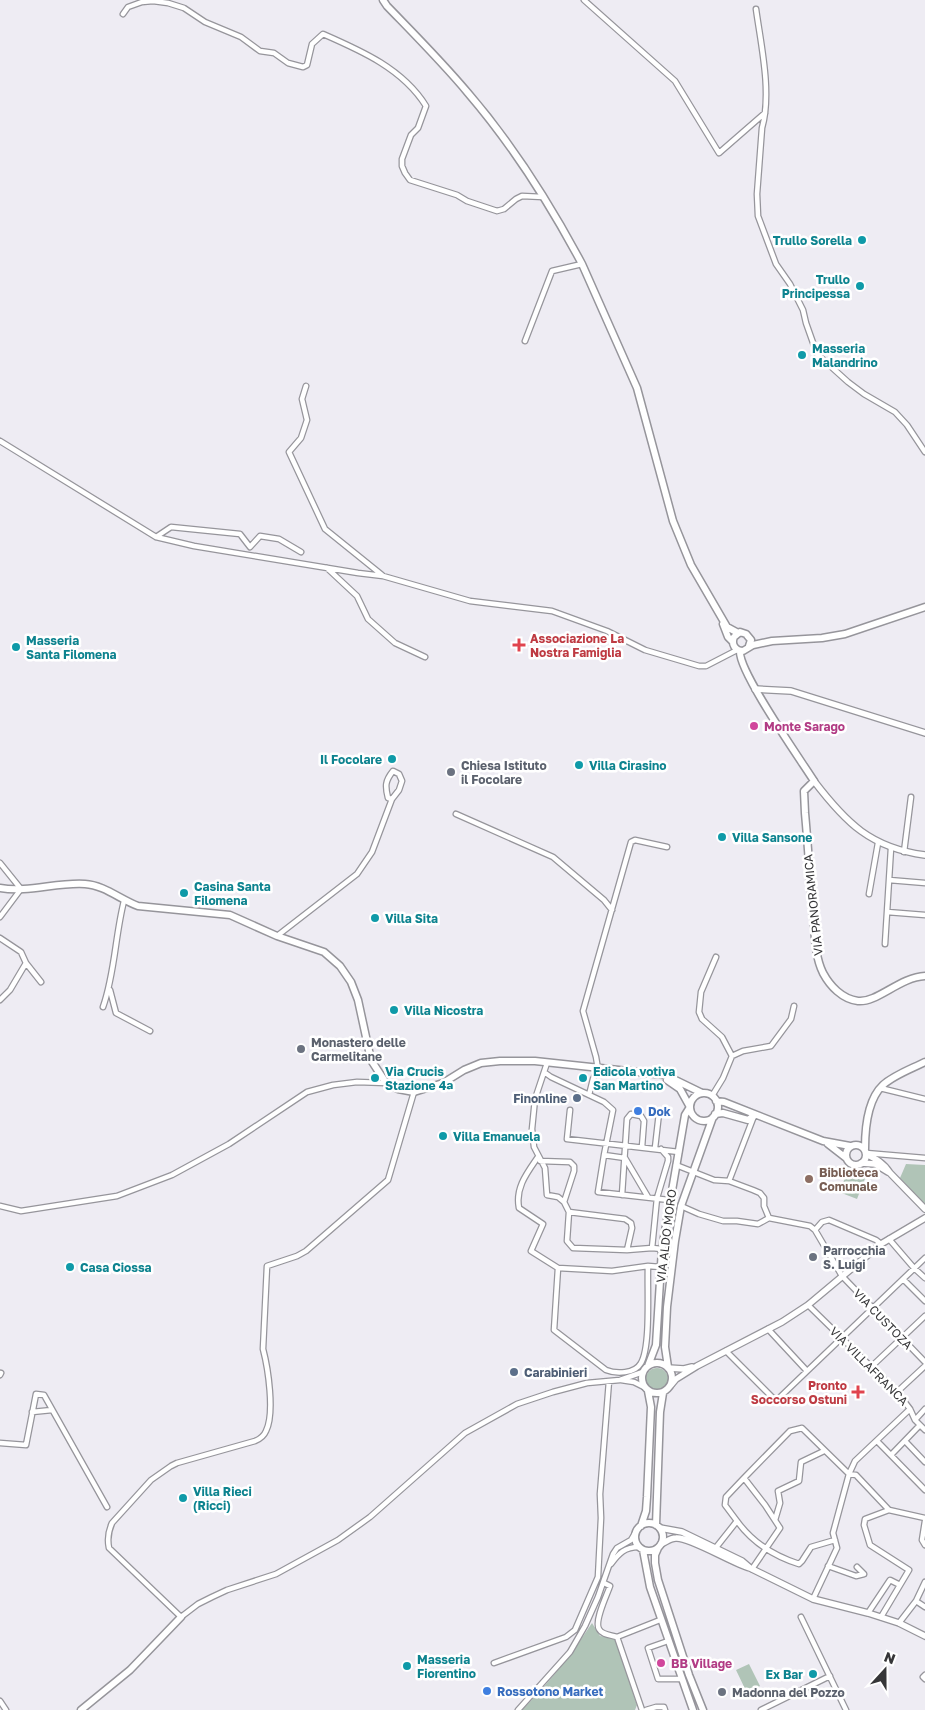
<svg xmlns="http://www.w3.org/2000/svg" width="925" height="1710" viewBox="0 0 925 1710" font-family="'Golos Text',sans-serif">
	<style>
		.green { fill: #b0c4b7 }
		.lines { fill: none; stroke-linecap: round; stroke-linejoin: round }
		.minor-casing { stroke: #96959b; stroke-width: 7 }
		.tertiary-casing { stroke: #96959b; stroke-width: 8 }
		.secondary-casing { stroke: #96959b; stroke-width: 9 }
		.minor { stroke: #fff; stroke-width: 4.5 }
		.tertiary { stroke: #fff; stroke-width: 5.5 }
		.secondary { stroke: #fff; stroke-width: 6 }
		.culture-dot { fill: #0f9aa8; stroke: #fff; stroke-width: 2 }
		.health-dot { fill: #e0444e; stroke: #fff; stroke-width: 2 }
		.hotel-dot { fill: #d1479c; stroke: #fff; stroke-width: 2 }
		.worship-dot { fill: #6b7280; stroke: #fff; stroke-width: 2 }
		.service-dot { fill: #5c6f8a; stroke: #fff; stroke-width: 2 }
		.shop-dot { fill: #3f7fe0; stroke: #fff; stroke-width: 2 }
		.education-dot { fill: #8d6e63; stroke: #fff; stroke-width: 2 }
		.labels { text-anchor: middle; dominant-baseline: central; stroke-width: 5; stroke-linejoin: round; paint-order: stroke }
		.culture-label { font-size: 12px; font-weight: bold; fill: #0d838f; stroke: #fff; text-anchor: start }
		.health-label { font-size: 12px; font-weight: bold; fill: #be3a42; stroke: #fff; text-anchor: start }
		.hotel-label { font-size: 12px; font-weight: bold; fill: #b23c85; stroke: #fff; text-anchor: start }
		.worship-label { font-size: 12px; font-weight: bold; fill: #5b616d; stroke: #fff; text-anchor: start }
		.street-label { font-size: 12px; fill: #363638; stroke: #fff }
		.service-label { font-size: 12px; font-weight: bold; fill: #4e5e75; stroke: #fff; text-anchor: end }
		.shop-label { font-size: 12px; font-weight: bold; fill: #366cbe; stroke: #fff; text-anchor: start }
		.education-label { font-size: 12px; font-weight: bold; fill: #785e54; stroke: #fff; text-anchor: start }
	</style>
	<rect width="100%" height="100%" fill="#eeecf3"/>
	<!-- green -->
	<path class="green" d="M 906,1164 L 925,1165 L 925,1205 L 900,1178 Z
		M 849,1169 L 866,1176 L 857,1199 L 839,1192 Z
		M646 1379a11 11 0 1 1 22 0a11 11 0 1 1-22 0Z
		M 592,1623 L 600,1636 L 615,1638 L 637,1705 L 635,1710 L 522,1710 C 549,1683 571,1655 592,1623 Z
		M 749,1664 L 760,1686 L 747,1693 L 736,1670 Z"/>
	<g class="lines">
		<!-- minor casing -->
		<g class="minor-casing">
			<path id="minor" d="M 584,0 L 675,81 L 719,153 L 765,113
				M 756,9 C 761,45 772,93 762,128 L 757,194 L 758,216 L 776,264 L 790,284 L 803,310 L 806,323 L 817,354 L 848,382 L 864,394 L 895,412 L 907,425 L 925,452
				M 123,14 L 128,7 L 142,2 L 153,1 L 168,3 L 184,8 L 205,22 L 241,37 L 260,51 L 274,53 L 288,63 L 303,67 L 307,65 L 312,44 L 323,34 C 362,51 403,69 426,106 L 418,128 L 411,135 L 402,159 L 402,166 L 405,173 L 410,180 L 457,195 L 467,201 L 497,211 L 504,209 L 516,199 L 522,196 L 543,197
				M 525,341 L 552,271 L 582,264
				M 306,386 L 302,399 L 307,420 L 301,438 L 289,452 L 325,529 L 382,575
				M 0,441 L 156,537 L 194,546 L 358,573 L 383,576 L 470,601 L 552,611 L 607,631 L 645,650 L 699,666 L 706,666 L 737,650
				M 156,537 L 171,527 L 240,534 L 250,547 L 260,536 L 279,539 L 301,552
				M 327,568 L 357,596 L 368,619 L 395,643 L 425,657
				M 456,814 L 553,857 L 604,900 L 612,910
				M 904,852 L 911,797
				M 0,863 L 21,889 L 0,917
				M 889,880 L 925,883
				M 869,894 L 878,843
				M 887,912 L 925,915
				M 277,936 L 357,874 L 372,852 L 392,799 L 399,790 L 402,781 L 399,774 L 393,771 C 385,781 385,786 388,798 L 392,799
				M 0,938 L 21,952 L 26,963 L 41,982
				M 885,944 L 891,848
				M 716,957 L 701,992 L 699,1012 L 702,1019 L 722,1037 L 732,1056
				M 110,990 L 116,1013 L 150,1031
				M 0,1000 L 10,990 L 26,963
				M 103,1007 C 115,973 115,936 124,901
				M 732,1056 L 743,1051 L 771,1046 L 791,1019 L 794,1006
				M 547,1063 L 535,1099 L 532,1129 L 534,1147 L 545,1168 L 547,1195 L 558,1197 L 564,1202
				M 544,1072 L 551,1077 L 604,1102 L 613,1110 L 604,1155 L 598,1192 L 669,1200
				M 880,1088 L 925,1099
				M 414,1092 L 388,1180 L 306,1251 L 297,1256 L 267,1266 L 263,1349 C 268,1368 275,1413 266,1431 C 264,1436 260,1439 255,1441 L 177,1463 L 171,1466 L 151,1480 L 112,1523 C 108,1532 107,1539 109,1548 L 181,1617 L 198,1604 L 212,1597 L 227,1590 L 276,1574 L 338,1540 L 370,1517 L 465,1433 L 517,1404 L 553,1392 L 587,1383 L 620,1380 L 643,1372
				M 589,1095 L 593,1079 L 598,1069 L 596,1057 L 583,1011 L 631,842 L 635,840 L 667,847
				M 712,1096 L 723,1078 L 732,1056
				M 570,1110 L 567,1139 L 679,1152
				M 655,1148 L 659,1113
				M 866,1153 L 925,1158
				M 604,1155 L 625,1158 L 648,1197
				M 538,1157 C 527,1173 515,1188 519,1208 L 543,1224 L 531,1251 L 558,1268 L 612,1271 L 648,1266 L 661,1267
				M 540,1161 L 570,1162 L 574,1166 L 574,1171 L 564,1202
				M 676,1165 L 714,1180 L 729,1181 L 753,1190 L 760,1193 L 764,1198 L 764,1206 L 769,1218
				M 729,1181 L 754,1116
				M 622,1195 L 627,1119 L 631,1114 L 641,1116 L 644,1121 L 642,1147
				M 564,1202 L 569,1212 L 567,1241 L 573,1248 L 627,1250 L 652,1248 L 662,1249
				M 0,1206 L 21,1211 L 117,1196 L 172,1175 L 229,1144 L 307,1092 L 333,1085 L 357,1082 L 386,1083
				M 681,1206 L 699,1214 L 723,1221 L 737,1221 L 758,1224 L 769,1218 L 810,1226 L 815,1230 L 842,1276 L 925,1362
				M 569,1212 L 625,1219 L 631,1223 L 632,1228 L 627,1250
				M 815,1230 L 822,1222 L 829,1220 L 876,1240 L 881,1244
				M 889,1239 L 914,1268 L 925,1278
				M 652,1248 L 657,1198 L 668,1161 L 668,1157 L 661,1149
				M 558,1268 L 554,1330 L 606,1370 C 616,1374 635,1374 641,1363 C 651,1346 647,1288 648,1266
				M 903,1279 L 925,1301
				M 808,1305 L 897,1392 L 910,1409 L 915,1420 L 925,1430
				M 768,1329 L 807,1371
				M 726,1351 L 773,1398 L 778,1399 L 925,1258
				M 871,1367 L 925,1316
				M 0,1375 L 1,1373
				M 621,1380 L 634,1382 L 644,1387
				M 897,1392 L 925,1366
				M 32,1412 L 52,1410
				M 915,1420 L 925,1409
				M 877,1441 L 925,1490
				M 905,1441 L 925,1462
				M 0,1443 L 26,1445 L 36,1394 L 44,1395 L 107,1507
				M 891,1455 L 920,1425
				M 775,1520 L 780,1503 L 778,1491 L 799,1481 L 801,1462 L 824,1451
				M 737,1521 C 752,1542 774,1556 799,1564 L 802,1561 L 811,1547 L 835,1540
				M 925,1521 L 922,1540 L 925,1545
				M 714,1550 L 737,1521 L 725,1505 L 726,1497 L 744,1478
				M 611,1564 C 619,1553 625,1547 639,1547
				M 828,1566 L 856,1576 L 864,1574 L 857,1567
				M 752,1569 L 780,1528 L 765,1505 L 744,1478 L 790,1431 L 802,1428 L 849,1474 L 856,1475 L 889,1510 L 925,1518
				M 604,1583 L 610,1586 C 607,1595 594,1621 599,1629 C 602,1635 611,1635 617,1637
				M 813,1599 L 837,1548 L 833,1533 L 849,1474 L 855,1461 L 910,1409
				M 916,1601 L 925,1607
				M 868,1613 L 890,1580 L 900,1585
				M 801,1617 L 846,1710
				M 881,1617 L 909,1570 L 870,1545 L 864,1525 L 865,1519 L 889,1510
				M 899,1623 L 916,1601 L 925,1582
				M 617,1637 L 642,1710
				M 617,1637 L 660,1620
				M 668,1641 L 648,1648 L 658,1679 L 681,1679
				M 494,1663 L 566,1637 L 575,1630 L 598,1577 L 601,1518 L 600,1494 L 609,1381
				M 925,1675 L 923,1677 L 925,1679
				M 0,1701 L 6,1710
				M 518,1710 L 570,1652 L 585,1626 L 598,1597 L 613,1554 L 617,1548 L 631,1540 L 637,1530
				M 646,1710 L 656,1707 L 664,1707 L 665,1710
				M 761,1710 L 830,1676"/>
		</g>
		<!-- tertiary casing -->
		<g class="tertiary-casing">
			<path id="tertiary" d="M 755,689 L 791,691 L 925,733
				M 814,781 C 846,823 871,848 925,855
				M 866,1154 C 876,1159 884,1163 890,1173 L 925,1209
				M 861,1163 L 875,1164 L 888,1172
				M 668,1368 L 684,1369 L 692,1367
				M 671,1385 L 676,1379 L 697,1366 L 782,1322 L 808,1305 L 881,1244 L 925,1218
				M 660,1528 L 682,1532 L 742,1561 L 749,1567
				M 661,1544 C 666,1542 670,1538 676,1538 C 690,1537 732,1563 750,1568 L 813,1599 L 868,1613 L 899,1623 L 925,1636"/>
		</g>
		<!-- secondary casing -->
		<g class="secondary-casing">
			<path id="secondary" d="M 383,0 L 387,6 C 415,35 443,63 468,93 C 511,143 551,206 582,264 L 637,388 L 673,521 L 691,565 L 727,627 L 738,633
				M 723,624 L 728,637 L 732,641
				M 749,646 L 751,640 L 746,634 L 740,632 L 734,637 C 731,644 735,651 743,651 L 753,645 L 772,641 L 822,638 L 845,634 L 925,607
				M 740,651 C 738,671 800,759 814,781 L 804,791 L 805,813 C 808,846 810,879 813,913 C 815,932 814,955 823,973 C 830,986 842,999 858,1001 C 877,1003 900,977 925,976
				M 0,888 C 28,893 57,882 85,884 C 104,885 121,900 138,906 L 230,915 L 277,936 L 324,952 L 340,966 L 351,982 L 358,1000 L 371,1060 L 386,1083 L 398,1089 L 414,1092 L 443,1083 L 464,1070 L 481,1063 L 500,1061 L 535,1061 L 665,1075 L 702,1093
				M690 1107a14 14 0 1 1 28 0a14 14 0 1 1-28 0Z
				M 716,1101 L 724,1102 L 823,1141 L 850,1146
				M 715,1114 L 723,1113 L 748,1120 L 755,1115
				M 828,1144 L 846,1158
				M846 1155a10 10 0 1 1 20 0a10 10 0 1 1-20 0Z
				M 865,1149 C 865,1129 867,1100 883,1085 C 894,1075 911,1069 925,1062
				M642 1378a15 15 0 1 1 30 0a15 15 0 1 1-30 0Z
				M 648,1366 L 656,1345 L 662,1249 L 685,1115 L 690,1107 L 680,1089 L 667,1080
				M 668,1367 L 665,1347 L 667,1307 L 675,1241 L 681,1206 L 713,1117
				M635 1537a14 14 0 1 1 28 0a14 14 0 1 1-28 0Z
				M 656,1525 L 660,1412 L 663,1393
				M 641,1526 L 646,1511 L 647,1497 L 651,1407 L 648,1391
				M 658,1548 L 655,1555 L 655,1563 L 658,1580 L 689,1675 L 703,1710
				M 643,1550 L 650,1587 L 693,1710
				M 81,1710 L 130,1670 L 181,1617"/>
		</g>
		<!-- minor -->
		<use href="#minor" class="minor"/>
		<!-- tertiary -->
		<use href="#tertiary" class="tertiary"/>
		<!-- secondary -->
		<use href="#secondary" class="secondary"/>
	</g>
	<!-- markers -->
	<g class="culture-dot">
		<circle cx="862" cy="240" r="5"/>
		<circle cx="860" cy="286" r="5"/>
		<circle cx="802" cy="355" r="5"/>
		<circle cx="16" cy="647" r="5"/>
		<circle cx="392" cy="759" r="5"/>
		<circle cx="579" cy="765" r="5"/>
		<circle cx="722" cy="837" r="5"/>
		<circle cx="184" cy="893" r="5"/>
		<circle cx="375" cy="918" r="5"/>
		<circle cx="394" cy="1010" r="5"/>
		<circle cx="375" cy="1078" r="5"/>
		<circle cx="583" cy="1078" r="5"/>
		<circle cx="443" cy="1136" r="5"/>
		<circle cx="70" cy="1267" r="5"/>
		<circle cx="183" cy="1498" r="5"/>
		<circle cx="407" cy="1666" r="5"/>
		<circle cx="813" cy="1674" r="5"/>
	</g>
	<g class="health-dot">
		<path d="M516.5 637.5h5v5h5v5h-5v5h-5v-5h-5v-5h5z"/>
		<path d="M855.5 1384.5h5v5h5v5h-5v5h-5v-5h-5v-5h5z"/>
	</g>
	<g class="hotel-dot">
		<circle cx="754" cy="726" r="5"/>
		<circle cx="661" cy="1663" r="5"/>
	</g>
	<g class="worship-dot">
		<circle cx="451" cy="772" r="5"/>
		<circle cx="301" cy="1049" r="5"/>
		<circle cx="813" cy="1257" r="5"/>
		<circle cx="722" cy="1692" r="5"/>
	</g>
	<g class="service-dot">
		<circle cx="577" cy="1098" r="5"/>
		<circle cx="514" cy="1372" r="5"/>
	</g>
	<g class="shop-dot">
		<circle cx="638" cy="1111" r="5"/>
		<circle cx="487" cy="1691" r="5"/>
	</g>
	<circle class="education-dot" cx="809" cy="1179" r="5"/>
	<g class="labels">
		<!-- culture labels -->
		<g class="culture-label">
			<text x="852" y="240" text-anchor="end">Trullo Sorella</text>
			<text x="850" y="279" text-anchor="end">Trullo<tspan x="850" dy="14">Principessa</tspan></text>
			<text x="812" y="348">Masseria<tspan x="812" dy="14">Malandrino</tspan></text>
			<text x="26" y="640">Masseria<tspan x="26" dy="14">Santa Filomena</tspan></text>
			<text x="382" y="759" text-anchor="end">Il Focolare</text>
			<text x="589" y="765">Villa Cirasino</text>
			<text x="732" y="837">Villa Sansone</text>
			<text x="194" y="886">Casina Santa<tspan x="194" dy="14">Filomena</tspan></text>
			<text x="385" y="918">Villa Sita</text>
			<text x="404" y="1010">Villa Nicostra</text>
			<text x="385" y="1071">Via Crucis<tspan x="385" dy="14">Stazione 4ª</tspan></text>
			<text x="593" y="1071">Edicola votiva<tspan x="593" dy="14">San Martino</tspan></text>
			<text x="453" y="1136">Villa Emanuela</text>
			<text x="80" y="1267">Casa Ciossa</text>
			<text x="193" y="1491">Villa Rieci<tspan x="193" dy="14">(Ricci)</tspan></text>
			<text x="417" y="1659">Masseria<tspan x="417" dy="14">Fiorentino</tspan></text>
			<text x="803" y="1674" text-anchor="end">Ex Bar</text>
		</g>
		<!-- health labels -->
		<g class="health-label">
			<text x="530" y="638">Associazione La<tspan x="530" dy="14">Nostra Famiglia</tspan></text>
			<text x="847" y="1385" text-anchor="end">Pronto<tspan x="847" dy="14">Soccorso Ostuni</tspan></text>
		</g>
		<!-- hotel labels -->
		<g class="hotel-label">
			<text x="764" y="726">Monte Sarago</text>
			<text x="671" y="1663">BB Village</text>
		</g>
		<!-- worship labels -->
		<g class="worship-label">
			<text x="461" y="765">Chiesa Istituto<tspan x="461" dy="14">il Focolare</tspan></text>
			<text x="311" y="1042">Monastero delle<tspan x="311" dy="14">Carmelitane</tspan></text>
			<text x="823" y="1250">Parrocchia<tspan x="823" dy="14">S. Luigi</tspan></text>
			<text x="732" y="1692">Madonna del Pozzo</text>
		</g>
		<!-- street labels -->
		<g class="street-label">
			<text transform="translate(813 905) rotate(-96)">VIA PANORAMICA</text>
			<text transform="translate(666 1236) rotate(-83)">VIA ALDO MORO</text>
			<text transform="translate(883 1319) rotate(46)">VIA CUSTOZA</text>
			<text transform="translate(869 1366) rotate(45)">VIA VILLAFRANCA</text>
		</g>
		<!-- service labels -->
		<g class="service-label">
			<text x="567" y="1098">Finonline</text>
			<text x="524" y="1372" text-anchor="start">Carabinieri</text>
		</g>
		<!-- shop labels -->
		<g class="shop-label">
			<text x="648" y="1111">Dok</text>
			<text x="497" y="1691">Rossotono Market</text>
		</g>
		<!-- education labels -->
		<g class="education-label">
			<text x="819" y="1172">Biblioteca<tspan x="819" dy="14">Comunale</tspan></text>
		</g>
	</g>
	<!-- north arrow -->
	<g transform="translate(885 1670) rotate(21)" stroke="#ffffff" stroke-width="4" paint-order="stroke">
	<path d="M0-4L9 19L0 12L-9 19Z" fill="#363638"/>
	<text y="-8" font-size="14" font-weight="bold" text-anchor="middle" fill="#363638">N</text>
	</g>
</svg>
